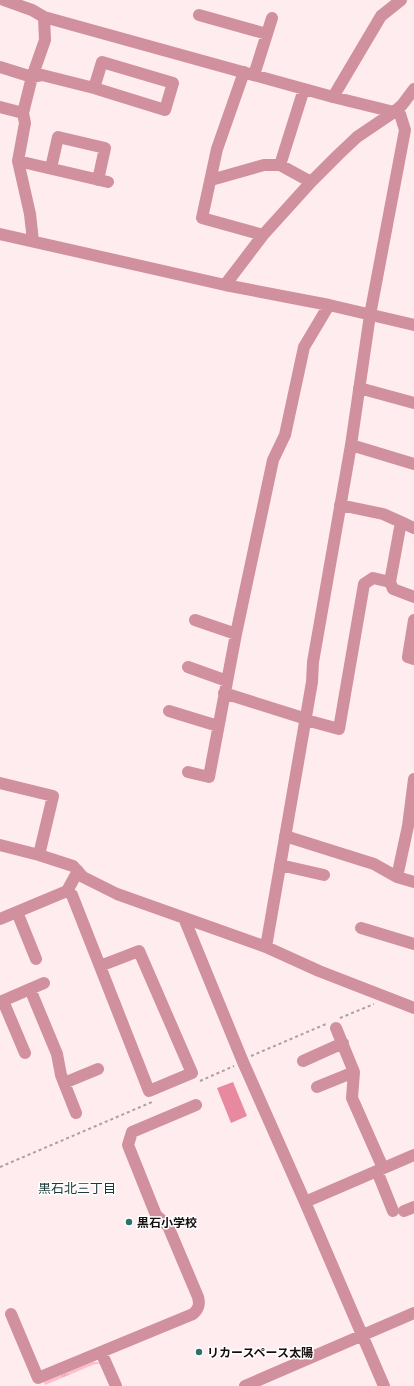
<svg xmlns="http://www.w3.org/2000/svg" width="414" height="1386" viewBox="0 0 414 1386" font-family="'Titillium Web','Noto Sans JP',sans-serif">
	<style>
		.grass { fill: url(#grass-tufts) }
		.water { fill: #e989a0 }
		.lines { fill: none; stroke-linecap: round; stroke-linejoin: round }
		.path { stroke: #ad9ea1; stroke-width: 2; stroke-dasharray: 3 3; stroke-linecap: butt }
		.minor { stroke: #d1909e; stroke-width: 12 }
		.poi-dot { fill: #2a726a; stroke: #fff; stroke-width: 1.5 }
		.labels { text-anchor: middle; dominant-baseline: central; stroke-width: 3; stroke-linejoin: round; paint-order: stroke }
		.poi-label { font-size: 12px; font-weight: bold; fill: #160d0f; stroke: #fff; text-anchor: start }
		.neighbourhood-label { font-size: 13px; fill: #193a36; stroke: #fff }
	</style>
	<defs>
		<pattern id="grass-tufts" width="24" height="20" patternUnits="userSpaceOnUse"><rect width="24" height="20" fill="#febdcb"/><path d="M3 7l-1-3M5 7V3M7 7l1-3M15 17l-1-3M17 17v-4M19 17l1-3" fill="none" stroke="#d9a1ad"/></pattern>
	</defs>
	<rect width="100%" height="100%" fill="#feecef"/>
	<!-- grass -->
	<path class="grass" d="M 92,1362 L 98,1362 L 100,1364 L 95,1364 L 45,1385 L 44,1382 Z"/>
	<!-- water -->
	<path class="water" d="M 233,1082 L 247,1116 L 231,1123 L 217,1088 Z"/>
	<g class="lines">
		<!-- path -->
		<path class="path" d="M 340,1018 L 374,1004
			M 251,1056 L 326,1024
			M 200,1081 L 234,1066
			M 0,1167 L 152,1102"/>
		<!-- minor -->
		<path class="minor" d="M 4,0 L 32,10 L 44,17 L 333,97 L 394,112 L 400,114 L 405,130 L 370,315 L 351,445 L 313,662 L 312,682 L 266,947
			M 199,15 L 267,34
			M 0,67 L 32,77 L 42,75 L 94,88 L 165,110 L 173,83 L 102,62 L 94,88
			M 244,72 L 217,149 L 202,218 L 263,235
			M 254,75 L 272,18
			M 333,97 L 381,16 L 401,0
			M 0,107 L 23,113
			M 18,161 L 108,182
			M 280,165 L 304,89
			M 51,168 L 58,137 L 105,148 L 98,180
			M 211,180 L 264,165 L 280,165 L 311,182
			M 0,234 L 225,285 L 329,305 L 414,325
			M 33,241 L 30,214 L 18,161 L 25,123 L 23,113 L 32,77 L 45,40 L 44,17
			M 225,285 L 263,235 L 311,182 L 338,155 L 357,137 L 394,112 L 402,105 L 414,89
			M 359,388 L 414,403
			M 351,445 L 414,464
			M 340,505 L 383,514 L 401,522
			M 390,582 L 393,589 L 414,597
			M 195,620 L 236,634
			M 414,620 L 408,657 L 414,659
			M 188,667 L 227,681
			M 224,693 L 300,717 L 306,720 L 339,729 L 364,584 L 373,578 L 390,582 L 401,522 L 414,528
			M 169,711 L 218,726
			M 188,772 L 209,777 L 236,634 L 273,460 L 285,435 L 304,347 L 329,305
			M 0,783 L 53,796 L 39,855
			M 285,836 L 374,864 L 397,877 L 414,882
			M 0,845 L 39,855 L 73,866 L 83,877 L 117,894 L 266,947 L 319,971 L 414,1008
			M 280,865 L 324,875
			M 397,877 L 408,826 L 414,779
			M 67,891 L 72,895 L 149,1091 L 192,1073 L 139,951 L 100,966
			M 17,912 L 36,959
			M 184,918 L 243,1062 L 305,1202 L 384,1386
			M 0,919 L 67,891 L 78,871
			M 361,928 L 414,944
			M 30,989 L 44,983
			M 3,1001 L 25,1053
			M 0,1002 L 30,989 L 57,1054 L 61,1075 L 76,1113
			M 336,1028 L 354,1072 L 352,1098 L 383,1168
			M 303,1061 L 343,1043
			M 64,1083 L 98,1069
			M 317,1087 L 354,1072
			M 377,1171 L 393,1211
			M 305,1202 L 414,1155
			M 404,1211 L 414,1207
			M 11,1314 L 38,1378 L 193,1314 C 199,1309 200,1304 198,1297 L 168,1226 L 156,1215 L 128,1145 L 132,1132 L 196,1105
			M 101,1352 L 116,1386
			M 245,1386 L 414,1313"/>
	</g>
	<!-- markers -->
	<g class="poi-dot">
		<circle cx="129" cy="1222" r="4"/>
		<circle cx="199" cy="1352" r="4"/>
	</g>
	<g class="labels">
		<!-- poi labels -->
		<g class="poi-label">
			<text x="137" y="1222">黒石小学校</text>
			<text x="207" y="1352">リカースペース太陽</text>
		</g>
		<!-- neighbourhood labels -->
		<g class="neighbourhood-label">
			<text x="77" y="1188">黒石北三丁目</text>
		</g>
	</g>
</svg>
